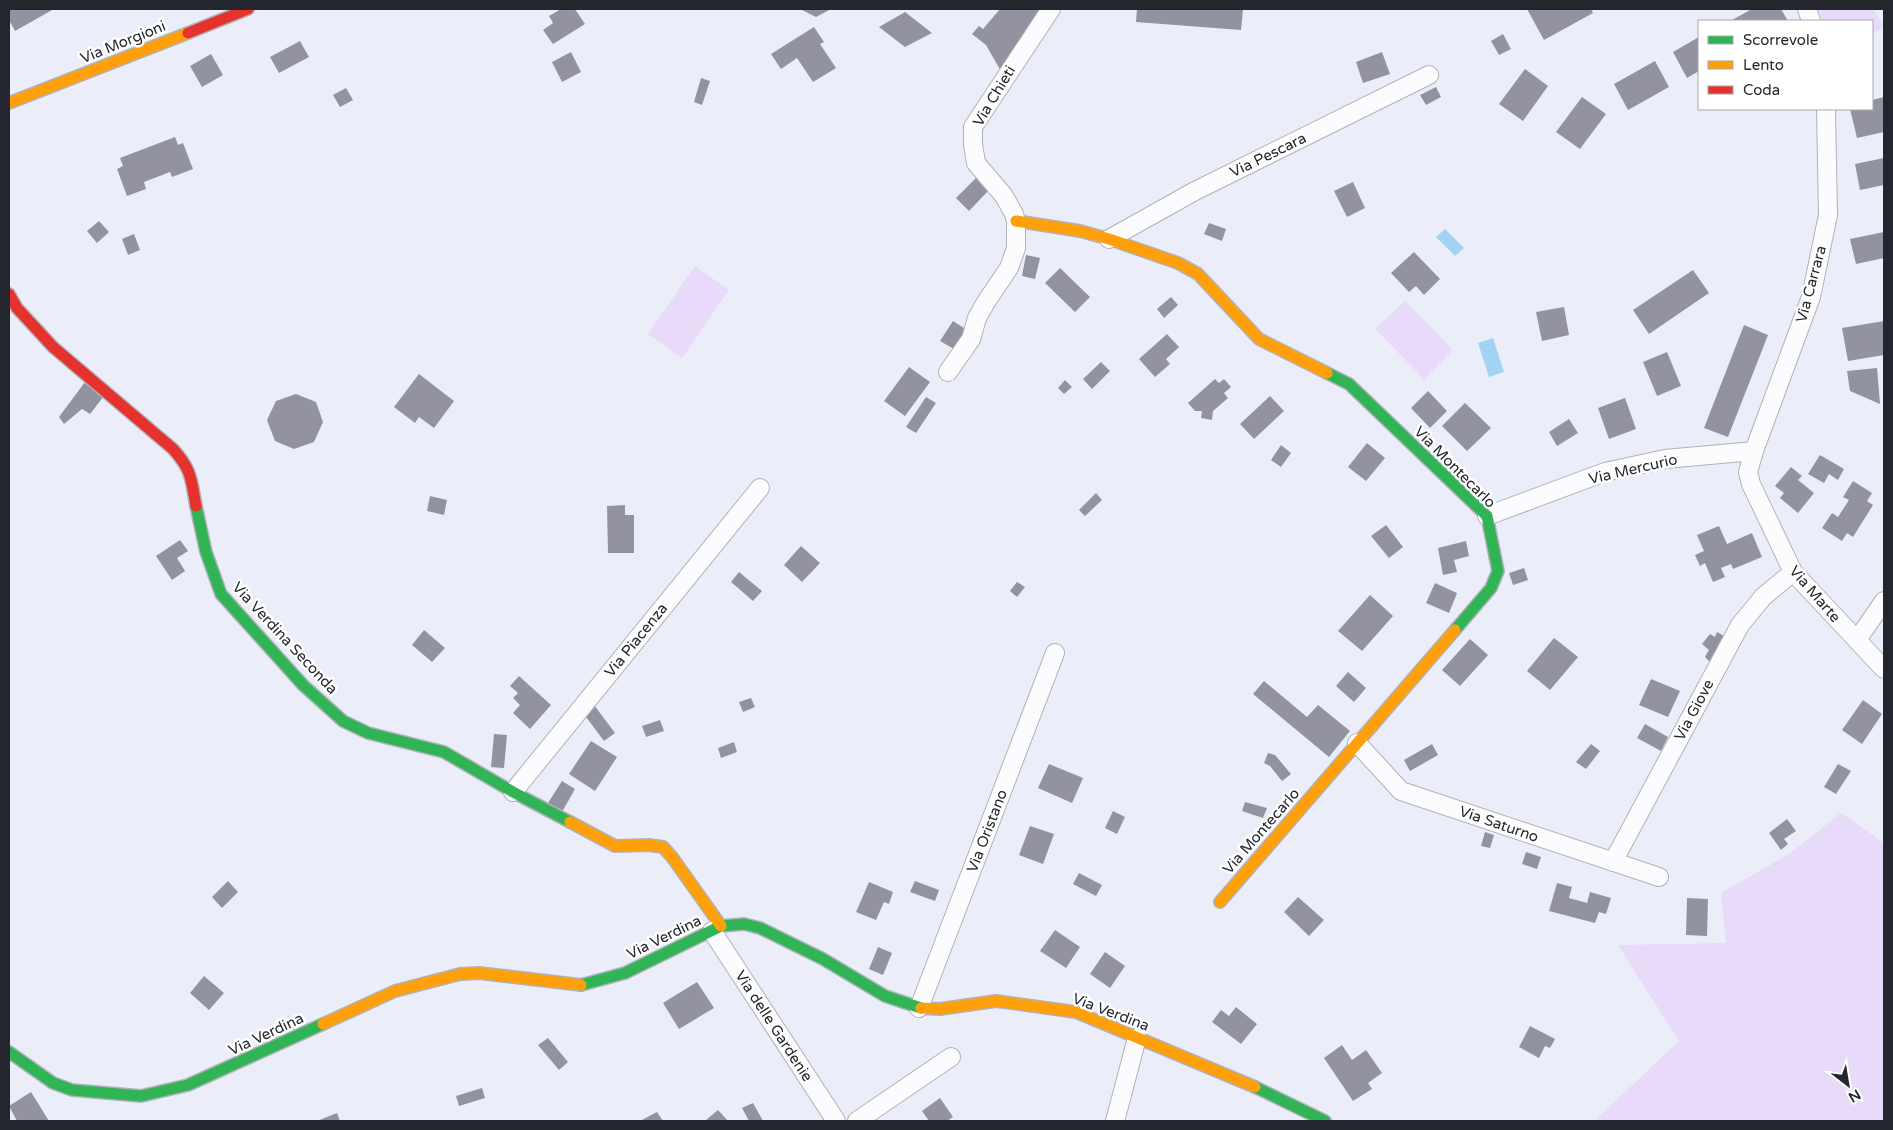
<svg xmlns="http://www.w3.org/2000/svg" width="1893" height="1130" viewBox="0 0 1893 1130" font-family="'Varela Round',sans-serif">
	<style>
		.green { fill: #e8daf9 }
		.water { fill: #a2d3f4 }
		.building { fill: #9392a1 }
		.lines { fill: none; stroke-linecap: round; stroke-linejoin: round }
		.street-casing { stroke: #b0b2ba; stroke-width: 20 }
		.fast-casing { stroke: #b0b2ba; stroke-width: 14 }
		.slow-casing { stroke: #b0b2ba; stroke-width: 14 }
		.jam-casing { stroke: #b0b2ba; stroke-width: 14 }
		.street { stroke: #fcfcfe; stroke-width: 18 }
		.fast { stroke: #30b455; stroke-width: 11 }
		.slow { stroke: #ff9f0a; stroke-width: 11 }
		.jam { stroke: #e5322d; stroke-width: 11 }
		.labels { text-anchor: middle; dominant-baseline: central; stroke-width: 5; stroke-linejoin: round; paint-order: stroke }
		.street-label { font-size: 15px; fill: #24262d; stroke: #fff }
	</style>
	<rect width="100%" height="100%" fill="#ebeef8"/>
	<!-- green -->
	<path class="green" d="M 1818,9 L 1873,9 L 1884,27 L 1872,34 L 1872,21 L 1823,21 Z
		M 695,266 L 729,290 L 682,358 L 648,334 Z
		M 1405,301 L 1453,350 L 1424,379 L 1375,329 Z
		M 1841,813 L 1884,843 L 1884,1121 L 1594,1121 L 1679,1041 L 1618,945 L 1726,943 L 1721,893 L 1789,854 Z"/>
	<!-- water -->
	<path class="water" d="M 1445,229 L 1464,248 L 1455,256 L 1436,237 Z
		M 1493,338 L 1504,372 L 1489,377 L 1478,343 Z"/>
	<!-- building -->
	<path class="building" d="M 9,9 L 54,9 L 15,31 L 9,20 Z
		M 561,9 L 575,9 L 585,24 L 553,44 L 543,30 L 553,23 L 549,16 Z
		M 800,9 L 831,9 L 816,17 Z
		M 1000,9 L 1043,9 L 1002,73 L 986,45 L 972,34 L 979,26 L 983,29 Z
		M 1137,9 L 1243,9 L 1241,30 L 1136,22 Z
		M 1527,9 L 1591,9 L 1593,13 L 1544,40 Z
		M 1752,9 L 1781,9 L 1788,21 L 1733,21 L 1732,20 Z
		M 905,12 L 932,33 L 905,47 L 879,27 Z
		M 814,27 L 824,42 L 820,44 L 836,68 L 813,82 L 797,58 L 781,69 L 771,54 Z
		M 1503,34 L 1511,49 L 1499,55 L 1491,41 Z
		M 1699,37 L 1699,71 L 1687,78 L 1673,52 Z
		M 300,41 L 309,57 L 279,73 L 270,57 Z
		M 571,52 L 581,72 L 562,82 L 552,62 Z
		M 1382,52 L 1390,74 L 1363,83 L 1356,62 Z
		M 211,54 L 223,75 L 202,87 L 190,66 Z
		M 1655,61 L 1669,87 L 1628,110 L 1614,84 Z
		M 1525,69 L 1548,86 L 1523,121 L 1499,104 Z
		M 701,78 L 710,81 L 702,105 L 694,102 Z
		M 1436,87 L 1441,97 L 1426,105 L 1420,95 Z
		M 346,88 L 353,100 L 340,107 L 333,95 Z
		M 1582,97 L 1606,114 L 1580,149 L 1556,132 Z
		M 1884,97 L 1884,132 L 1857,138 L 1850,109 L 1872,109 L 1872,100 Z
		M 175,137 L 178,145 L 183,143 L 193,169 L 172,177 L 170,172 L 144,182 L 146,189 L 127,196 L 117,169 L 123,166 L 120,158 Z
		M 1884,158 L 1884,185 L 1860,190 L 1855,164 Z
		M 978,176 L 991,188 L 969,211 L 956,198 Z
		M 1353,182 L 1365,208 L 1347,217 L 1334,191 Z
		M 99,221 L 109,232 L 97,243 L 87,231 Z
		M 1209,223 L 1226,229 L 1222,241 L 1204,234 Z
		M 1884,232 L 1884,258 L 1856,264 L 1850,239 Z
		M 134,234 L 140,250 L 128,255 L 122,239 Z
		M 1414,252 L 1440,279 L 1424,295 L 1416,286 L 1409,292 L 1391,273 Z
		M 1026,255 L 1040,258 L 1035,279 L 1022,276 Z
		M 1060,268 L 1090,297 L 1075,312 L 1045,283 Z
		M 1693,270 L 1709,293 L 1649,334 L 1633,310 Z
		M 1171,297 L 1178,305 L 1164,318 L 1157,309 Z
		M 1564,307 L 1569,335 L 1542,341 L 1536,312 Z
		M 953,321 L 967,330 L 954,349 L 940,341 Z
		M 1884,321 L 1884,355 L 1848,361 L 1842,328 Z
		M 1744,325 L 1768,335 L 1728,437 L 1704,428 Z
		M 1167,334 L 1179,347 L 1166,359 L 1170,364 L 1155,377 L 1139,359 Z
		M 1667,352 L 1681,386 L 1657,396 L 1643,362 Z
		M 1101,362 L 1110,371 L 1092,389 L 1083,379 Z
		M 909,367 L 930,382 L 905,416 L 884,401 Z
		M 1877,368 L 1880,404 L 1850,391 L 1847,371 Z
		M 419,374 L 454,401 L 434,428 L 419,417 L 415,423 L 394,407 Z
		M 1215,379 L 1219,383 L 1224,379 L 1231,387 L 1224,393 L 1228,398 L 1213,411 L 1212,420 L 1201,418 L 1202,411 L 1195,411 L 1188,403 Z
		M 1065,380 L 1072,387 L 1064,394 L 1058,388 Z
		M 85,382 L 104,396 L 90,414 L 82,409 L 64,424 L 59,417 Z
		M 1428,391 L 1447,411 L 1430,428 L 1411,408 Z
		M 296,394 L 316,402 L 323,422 L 314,442 L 294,449 L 275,441 L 267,420 L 276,401 Z
		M 1270,396 L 1284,411 L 1254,439 L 1240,424 Z
		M 926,397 L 936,403 L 916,433 L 906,427 Z
		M 1625,398 L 1636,429 L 1609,439 L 1598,408 Z
		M 1465,403 L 1491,428 L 1467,451 L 1442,426 Z
		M 1569,419 L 1578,433 L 1557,446 L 1549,432 Z
		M 1367,443 L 1385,458 L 1366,481 L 1348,467 Z
		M 1281,445 L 1291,453 L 1281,467 L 1271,460 Z
		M 1820,455 L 1844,469 L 1838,480 L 1829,474 L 1824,483 L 1808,474 Z
		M 1791,467 L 1802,476 L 1798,480 L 1814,493 L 1798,513 L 1780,498 L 1784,493 L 1775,486 Z
		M 1853,481 L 1872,493 L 1867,501 L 1873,505 L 1853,537 L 1847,533 L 1842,541 L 1822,528 L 1832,513 L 1838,517 L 1849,500 L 1843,497 Z
		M 1096,493 L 1102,500 L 1085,516 L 1079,510 Z
		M 430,496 L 447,500 L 444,515 L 427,511 Z
		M 625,505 L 625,515 L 634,515 L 634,553 L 608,553 L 607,506 Z
		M 1386,525 L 1403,547 L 1389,558 L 1371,536 Z
		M 1719,526 L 1727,544 L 1752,533 L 1762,557 L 1733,569 L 1731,564 L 1721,568 L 1725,577 L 1713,582 L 1705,563 L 1700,566 L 1695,555 L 1704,551 L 1697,535 Z
		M 180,540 L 188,551 L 177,558 L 185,571 L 172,580 L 156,556 Z
		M 1466,541 L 1469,556 L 1454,560 L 1457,572 L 1443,575 L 1438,548 Z
		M 801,546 L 820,563 L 802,582 L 784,565 Z
		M 1524,568 L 1528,580 L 1513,585 L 1509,573 Z
		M 739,572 L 762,591 L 753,601 L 731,582 Z
		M 1017,582 L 1025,587 L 1017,597 L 1010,591 Z
		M 1435,583 L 1457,593 L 1449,613 L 1426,603 Z
		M 1370,595 L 1393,616 L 1362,651 L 1338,631 Z
		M 424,630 L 445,648 L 432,662 L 412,645 Z
		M 1717,632 L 1726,637 L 1712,664 L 1705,657 L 1709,650 L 1702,644 L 1710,634 L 1715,637 Z
		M 1554,638 L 1578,657 L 1550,690 L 1527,671 Z
		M 1470,639 L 1488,655 L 1460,686 L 1442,670 Z
		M 1348,672 L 1366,688 L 1354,702 L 1336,686 Z
		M 519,676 L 551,705 L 530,729 L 513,713 L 520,705 L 513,698 L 518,693 L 510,686 Z
		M 1651,679 L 1680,691 L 1668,717 L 1639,705 Z
		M 1264,681 L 1307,717 L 1318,705 L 1350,731 L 1329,757 L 1253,694 Z
		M 751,698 L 755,707 L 743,712 L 739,702 Z
		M 1863,700 L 1882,714 L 1862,744 L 1842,730 Z
		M 594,705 L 615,733 L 604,741 L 586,717 Z
		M 660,720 L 664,731 L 646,737 L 642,726 Z
		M 1645,724 L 1668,737 L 1661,751 L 1637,738 Z
		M 494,734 L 507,735 L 504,768 L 491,767 Z
		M 591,741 L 617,757 L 595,791 L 569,774 Z
		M 734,742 L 737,752 L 721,758 L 718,748 Z
		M 1432,744 L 1438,755 L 1410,771 L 1404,760 Z
		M 1591,744 L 1600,751 L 1586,769 L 1576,762 Z
		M 1268,753 L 1275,755 L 1291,774 L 1282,781 L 1270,766 L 1264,763 Z
		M 1049,764 L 1083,778 L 1072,803 L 1038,788 Z
		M 1838,764 L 1851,771 L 1836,794 L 1824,787 Z
		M 562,781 L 575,789 L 562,812 L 548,803 Z
		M 1245,802 L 1267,808 L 1263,818 L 1242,811 Z
		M 1113,811 L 1125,817 L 1117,834 L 1105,828 Z
		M 1787,819 L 1796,831 L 1784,839 L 1788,844 L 1781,850 L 1769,833 Z
		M 1030,826 L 1054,834 L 1043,864 L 1019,855 Z
		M 1485,832 L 1494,835 L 1490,848 L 1481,846 Z
		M 1526,852 L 1541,857 L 1537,869 L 1522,864 Z
		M 1079,873 L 1102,885 L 1096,896 L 1073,884 Z
		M 228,881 L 238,892 L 222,908 L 212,897 Z
		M 915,881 L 939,890 L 935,901 L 910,892 Z
		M 869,882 L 893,892 L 889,904 L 884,902 L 876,920 L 856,912 Z
		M 1557,883 L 1572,887 L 1569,898 L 1587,903 L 1590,892 L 1611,898 L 1606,914 L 1599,912 L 1595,923 L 1549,911 Z
		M 1298,897 L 1324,920 L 1309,936 L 1284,912 Z
		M 1687,898 L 1708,899 L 1707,936 L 1686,935 Z
		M 1055,930 L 1080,947 L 1066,968 L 1040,951 Z
		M 878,947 L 892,953 L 883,975 L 869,969 Z
		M 1105,952 L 1125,966 L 1110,988 L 1090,974 Z
		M 204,976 L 224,993 L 209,1010 L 190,993 Z
		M 697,982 L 714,1008 L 679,1029 L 663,1003 Z
		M 1236,1007 L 1257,1024 L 1241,1044 L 1212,1022 L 1221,1010 L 1229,1016 Z
		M 1530,1026 L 1555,1039 L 1550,1048 L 1545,1046 L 1539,1058 L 1519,1047 Z
		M 548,1038 L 568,1062 L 559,1070 L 538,1045 Z
		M 1342,1045 L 1352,1060 L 1366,1050 L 1382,1073 L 1368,1083 L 1372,1089 L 1353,1101 L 1324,1058 Z
		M 482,1088 L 485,1098 L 459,1106 L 456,1096 Z
		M 31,1092 L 49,1121 L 17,1121 L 9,1106 Z
		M 940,1098 L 953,1117 L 947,1121 L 929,1121 L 922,1111 Z
		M 753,1103 L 763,1121 L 749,1121 L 742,1108 Z
		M 718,1110 L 728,1121 L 705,1121 Z
		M 657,1112 L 663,1121 L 640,1121 Z
		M 337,1113 L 340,1121 L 317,1121 Z"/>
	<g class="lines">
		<!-- street casing -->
		<g class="street-casing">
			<path id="street" d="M 1807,9 L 1811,21
				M 1826,109 L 1828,215 L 1811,297 L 1754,451 L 1748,472 L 1751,484 L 1793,572 L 1884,669
				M 1109,239 L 1195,191 L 1429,75
				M 948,372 L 971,339 L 977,318 L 986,302 L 1009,268 L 1016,248 L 1016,221 L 1014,214 L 1004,196 L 976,163 L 973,144 L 973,127 L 1051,9
				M 1487,516 L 1605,472 L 1665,459 L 1754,451
				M 1857,640 L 1884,601
				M 1357,743 L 1401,791 L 1659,877
				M 513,792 L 760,488
				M 1613,862 L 1740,625 L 1763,597 L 1793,572
				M 712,931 L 836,1121
				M 919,1008 L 1055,653
				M 857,1121 L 951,1057
				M 1115,1121 L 1137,1038"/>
		</g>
		<!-- fast casing -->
		<g class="fast-casing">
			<path id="fast" d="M 1327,373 L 1349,384 L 1487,516 L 1498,571 L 1491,588 L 1455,630
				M 196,506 L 206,552 L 221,594 L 303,685 L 343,721 L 368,733 L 444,752 L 513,792 L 570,822
				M 581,985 L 625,973 L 721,926 L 744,924 L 760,928 L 823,959 L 885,996 L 921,1008
				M 9,1052 L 53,1083 L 72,1090 L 141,1096 L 188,1085 L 323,1024
				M 1255,1087 L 1325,1121"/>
		</g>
		<!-- slow casing -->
		<g class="slow-casing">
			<path id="slow" d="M 9,103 L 188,33
				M 1016,221 L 1080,231 L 1109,239 L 1178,263 L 1198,274 L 1259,339 L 1327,373
				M 570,822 L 615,846 L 649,845 L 663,847 L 672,857 L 721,926
				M 1220,902 L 1455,630
				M 921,1008 L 940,1009 L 996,1001 L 1076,1012 L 1255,1087
				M 323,1024 L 395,991 L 460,974 L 479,973 L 581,985"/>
		</g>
		<!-- jam casing -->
		<g class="jam-casing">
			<path id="jam" d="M 188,33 L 248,9
				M 9,294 L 17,308 L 53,347 L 173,449 C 192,470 191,479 196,506"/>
		</g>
		<!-- street -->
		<use href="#street" class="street"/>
		<!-- fast -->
		<use href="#fast" class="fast"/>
		<!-- slow -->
		<use href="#slow" class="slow"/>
		<!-- jam -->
		<use href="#jam" class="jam"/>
	</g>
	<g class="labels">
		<!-- street labels -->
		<g class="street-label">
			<text transform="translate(123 42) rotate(-22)">Via Morgioni</text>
			<text transform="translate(994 96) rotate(-59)">Via Chieti</text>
			<text transform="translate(1268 155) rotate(-26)">Via Pescara</text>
			<text transform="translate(1811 284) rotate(-75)">Via Carrara</text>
			<text transform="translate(1455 467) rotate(45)">Via Montecarlo</text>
			<text transform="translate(1633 469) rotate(-13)">Via Mercurio</text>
			<text transform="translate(1815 594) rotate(49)">Via Marte</text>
			<text transform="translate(285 638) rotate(47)">Via Verdina Seconda</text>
			<text transform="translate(636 640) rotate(-51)">Via Piacenza</text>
			<text transform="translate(1694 710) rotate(-62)">Via Giove</text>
			<text transform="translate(1499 824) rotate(19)">Via Saturno</text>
			<text transform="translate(987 831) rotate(-69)">Via Oristano</text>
			<text transform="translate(1261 831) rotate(-49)">Via Montecarlo</text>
			<text transform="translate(664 937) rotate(-26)">Via Verdina</text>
			<text transform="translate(1111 1012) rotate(21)">Via Verdina</text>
			<text transform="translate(774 1026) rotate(57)">Via delle Gardenie</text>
			<text transform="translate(266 1034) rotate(-25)">Via Verdina</text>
		</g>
	</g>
	<!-- border -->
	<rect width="1893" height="1130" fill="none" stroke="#24262d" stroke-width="20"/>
	<!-- legend -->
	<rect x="1698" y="20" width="175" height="90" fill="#ffffff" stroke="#a7a8ab"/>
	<rect x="1708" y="36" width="25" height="8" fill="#30b455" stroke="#a7a8ab"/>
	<text x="1743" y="45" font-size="15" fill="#24262d">Scorrevole</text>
	<rect x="1708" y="61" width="25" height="8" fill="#ff9f0a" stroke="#a7a8ab"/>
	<text x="1743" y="70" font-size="15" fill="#24262d">Lento</text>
	<rect x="1708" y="86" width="25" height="8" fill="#e5322d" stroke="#a7a8ab"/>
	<text x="1743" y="95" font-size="15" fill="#24262d">Coda</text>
	<!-- north arrow -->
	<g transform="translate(1848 1085) rotate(149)" stroke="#ffffff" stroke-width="4" paint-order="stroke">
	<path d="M0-4L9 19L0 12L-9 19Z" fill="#24262d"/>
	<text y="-8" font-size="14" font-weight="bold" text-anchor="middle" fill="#24262d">N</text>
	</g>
</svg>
